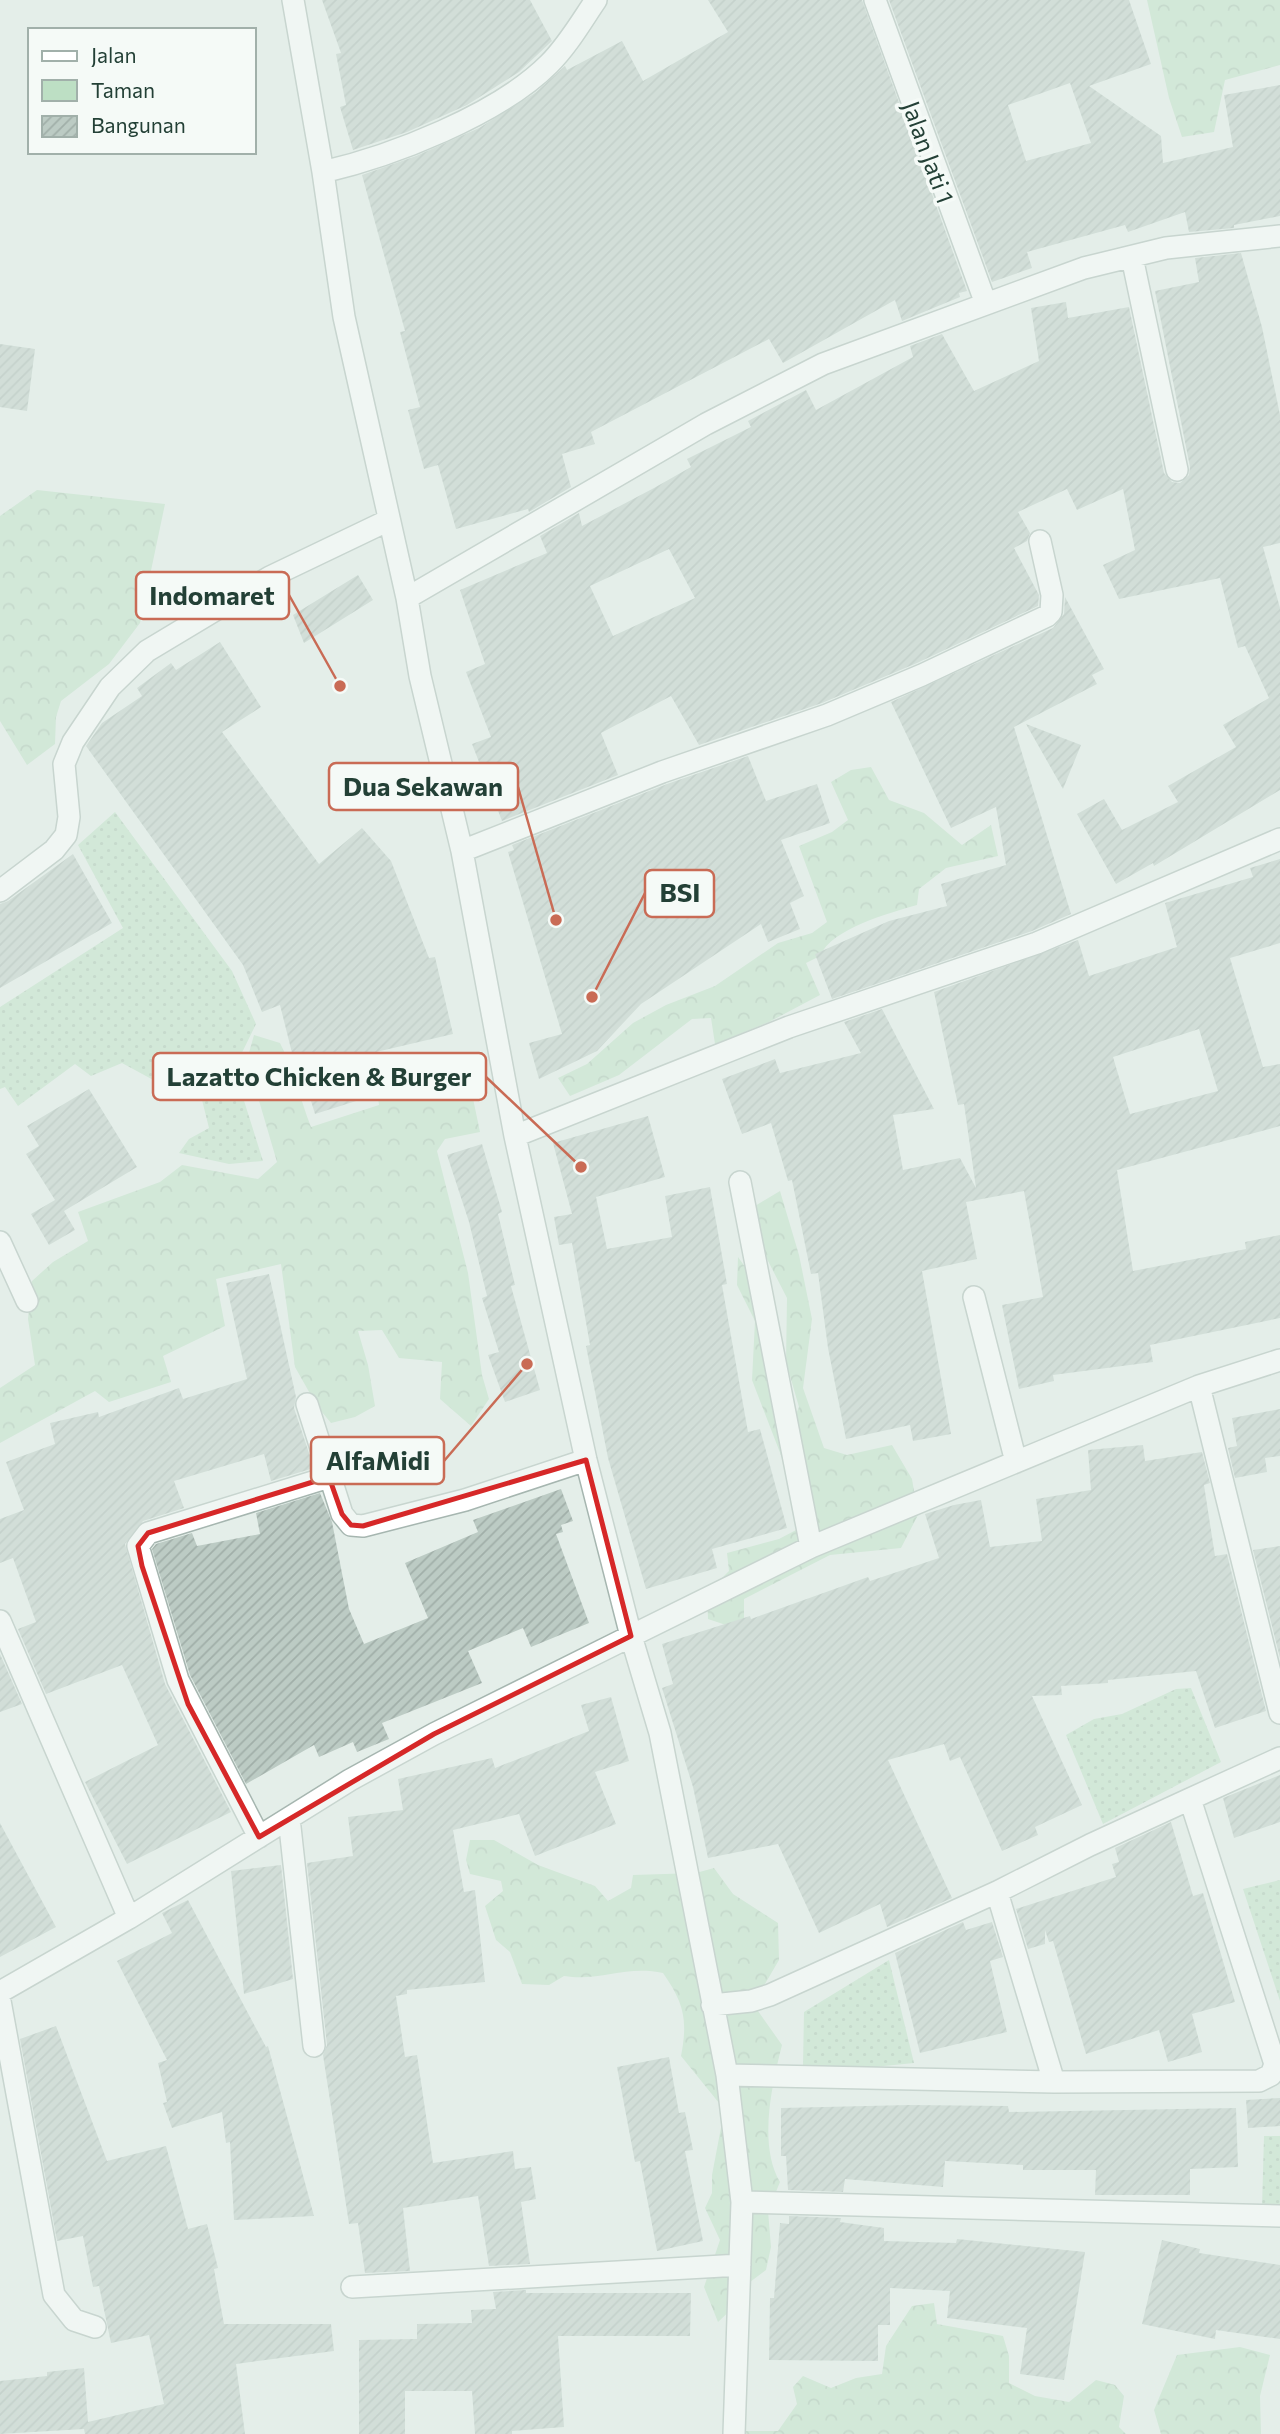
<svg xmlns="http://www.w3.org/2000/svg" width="1280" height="2434" viewBox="0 0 1280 2434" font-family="Commissioner,sans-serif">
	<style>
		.green { fill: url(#green-dots) }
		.forest { fill: url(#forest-crowns) }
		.building { fill: url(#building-hatch); fill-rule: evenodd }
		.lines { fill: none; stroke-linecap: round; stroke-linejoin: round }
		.minor-casing { stroke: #a6b6b0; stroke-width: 24 }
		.minor { stroke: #fff; stroke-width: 21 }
		.marked { fill: none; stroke: #d62828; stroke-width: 5; stroke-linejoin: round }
		.labels { text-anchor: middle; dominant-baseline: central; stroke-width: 7; stroke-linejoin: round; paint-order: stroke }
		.street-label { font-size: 24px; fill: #234036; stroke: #f5faf7 }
		.leader { fill: none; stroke: #c96b55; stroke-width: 2.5 }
		.callout-dot { fill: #c96b55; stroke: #f5faf7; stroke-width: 2.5 }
		.callout { fill: #f5faf7; stroke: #c96b55; stroke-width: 2.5 }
		.callout-label { font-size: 26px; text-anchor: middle; font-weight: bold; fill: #234036 }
	</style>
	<defs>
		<pattern id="green-dots" width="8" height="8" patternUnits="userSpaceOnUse" patternTransform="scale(1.75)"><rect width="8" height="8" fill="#bddfc4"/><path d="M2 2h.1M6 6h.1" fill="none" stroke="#a2c0a9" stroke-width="1.8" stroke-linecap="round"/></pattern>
		<pattern id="forest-crowns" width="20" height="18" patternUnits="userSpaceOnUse" patternTransform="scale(1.75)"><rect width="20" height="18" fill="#bddfc4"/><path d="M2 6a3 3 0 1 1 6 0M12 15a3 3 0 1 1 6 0" fill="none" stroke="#a2c0a9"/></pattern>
		<pattern id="building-hatch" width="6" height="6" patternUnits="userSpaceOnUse" patternTransform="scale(1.75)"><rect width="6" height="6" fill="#bccbc4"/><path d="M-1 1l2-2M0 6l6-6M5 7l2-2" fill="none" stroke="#a1afa9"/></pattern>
	</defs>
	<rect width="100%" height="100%" fill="#e4eee9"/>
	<!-- green -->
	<path class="green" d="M 115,812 L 232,971 L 256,1024 L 234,1069 L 263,1161 L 229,1164 L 179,1153 L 189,1139 L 209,1128 L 197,1080 L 177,1063 L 157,1082 L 122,1063 L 91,1076 L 75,1064 L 18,1106 L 5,1087 L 0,1089 L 0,1007 L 123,928 L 78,845 Z
		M 1191,1688 L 1221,1762 L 1103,1824 L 1066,1735 L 1094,1719 L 1122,1714 L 1176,1689 Z
		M 1280,1880 L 1280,2001 L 1243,1889 Z
		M 889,1960 L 914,2063 L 824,2072 L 803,2066 L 804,2012 Z
		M 1264,2136 L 1280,2136 L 1280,2205 L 1262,2208 Z"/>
	<!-- forest -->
	<path class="forest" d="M 1147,0 L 1280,0 L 1280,65 L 1225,80 L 1214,132 L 1182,137 L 1169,98 Z
		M 37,490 L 165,504 L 140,623 L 109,664 L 61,701 L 56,717 L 55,744 L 27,765 L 0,721 L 0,516 Z
		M 871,767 L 889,800 L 924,813 L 962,845 L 991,825 L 998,856 L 946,868 L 919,889 L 917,905 C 890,913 832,928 820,956 L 806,963 L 820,995 L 769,1022 L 715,1044 L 711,1018 L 692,1019 L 619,1075 L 570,1096 L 558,1078 L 587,1064 L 633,1023 L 666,1005 L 715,986 L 778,943 L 812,933 L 827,922 L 799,846 L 832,832 L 848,820 L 831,782 L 851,770 Z
		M 254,1035 L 280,1043 C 294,1070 300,1099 311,1127 L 379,1105 L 374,1068 L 422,1063 L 466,1065 L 480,1132 L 445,1139 L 437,1151 L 468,1273 L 482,1375 L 489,1399 L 471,1426 L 440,1399 L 442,1362 L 399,1358 L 382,1330 L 358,1331 L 368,1365 L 375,1406 L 355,1417 L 331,1423 L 317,1406 L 295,1367 L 281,1264 L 216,1279 L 225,1326 L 163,1356 L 171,1382 L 109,1402 L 95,1391 L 0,1443 L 0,1388 L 35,1365 L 28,1319 L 32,1281 L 53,1262 L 88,1241 L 78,1212 L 160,1182 L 182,1165 L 258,1179 L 277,1162 L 247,1060 Z
		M 780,1191 L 799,1255 L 812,1319 L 803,1388 L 824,1448 L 847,1455 L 892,1445 L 912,1479 L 918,1515 L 901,1548 L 830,1555 L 744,1599 L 744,1631 L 708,1619 L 707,1593 L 729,1571 L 727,1553 L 779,1539 L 796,1530 L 793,1505 L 801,1448 L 784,1463 L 752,1380 L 755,1321 L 737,1285 L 738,1257 L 763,1292 L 788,1433 L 799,1407 L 786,1362 L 787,1298 L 748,1222 L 755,1206 Z
		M 470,1840 L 494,1840 L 538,1865 L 595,1886 L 608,1901 L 631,1888 L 633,1875 L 696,1873 L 714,1868 L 733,1894 L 778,1923 L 779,1960 L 755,2001 L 758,2011 L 782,2045 C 772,2084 758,2145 780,2182 L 768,2211 L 771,2247 L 766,2270 L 742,2288 L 738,2303 L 718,2322 L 704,2287 L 720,2240 L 705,2208 L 712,2193 L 712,2175 L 723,2117 L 719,2103 L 681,2056 C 688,2020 684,2003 663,1973 C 625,1965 600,1982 564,1976 L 549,1985 L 522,1984 L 510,1952 L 496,1940 L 485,1906 L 503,1891 L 501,1881 L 470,1874 L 466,1860 Z
		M 934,2303 L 937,2324 L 1003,2336 L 1009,2356 L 1009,2383 L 1035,2396 L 1069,2402 L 1096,2380 L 1115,2385 L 1124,2396 L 1119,2427 L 1126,2434 L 740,2434 L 741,2431 L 778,2431 L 797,2404 L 793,2387 L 803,2376 L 831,2388 L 856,2378 L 882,2374 L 886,2346 L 912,2306 Z
		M 1240,2347 L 1270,2355 L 1260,2396 L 1261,2434 L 1161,2434 L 1154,2410 L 1177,2355 Z"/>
	<!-- building -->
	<path class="building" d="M 322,0 L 530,0 L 552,41 L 519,72 L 467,105 L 407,132 L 353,150 L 340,107 L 346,105 L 336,54 L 341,53 Z
		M 708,0 L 862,0 L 967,291 L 959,293 L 960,297 L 902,321 L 895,300 L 783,363 L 769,339 L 591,432 L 595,444 L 562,454 L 571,487 L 529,512 L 528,509 L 456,529 L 438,465 L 424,469 L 408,410 L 420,407 L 400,332 L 405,331 L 362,175 L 416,156 L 479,128 L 535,93 L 565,66 L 567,70 L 622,41 L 643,81 L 728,32 Z
		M 889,0 L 1129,0 L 1151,64 L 1089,86 L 1161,136 L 1163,163 L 1233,147 L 1224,95 L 1280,85 L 1280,216 L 1234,225 L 1234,228 L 1189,232 L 1185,212 L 1128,232 L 1125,225 L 1027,252 L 1032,268 L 992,282 ZM 1070,83 L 1091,143 L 1026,161 L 1008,105 Z
		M 1241,253 L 1262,327 L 1280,415 L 1280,543 L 1263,547 L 1280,608 L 1280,790 L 1154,866 L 1153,863 L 1116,884 L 1077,814 L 1104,799 L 1122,830 L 1178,802 L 1168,786 L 1236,747 L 1223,725 L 1269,698 L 1245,646 L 1238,648 L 1220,578 L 1119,599 L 1103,565 L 1135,550 L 1123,489 L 1077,510 L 1067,489 L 1018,512 L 1030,533 L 1027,541 L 1014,548 L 1039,595 L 1038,606 L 917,663 L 822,703 L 699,745 L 671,696 L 601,733 L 618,775 L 502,821 L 472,744 L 491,737 L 466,672 L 485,664 L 460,590 L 547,553 L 540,536 L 579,513 L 582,526 L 654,488 L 691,467 L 687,459 L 751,427 L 748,421 L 806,390 L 816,410 L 913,357 L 910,346 L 942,334 L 974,391 L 1039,361 L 1031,308 L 1066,302 L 1068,318 L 1129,307 L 1164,473 L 1172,482 L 1180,483 L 1189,475 L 1190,467 L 1155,291 L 1199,282 L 1195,258 ZM 669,549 L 695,598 L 613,636 L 590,586 Z
		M 0,344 L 35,349 L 27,411 L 0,407 Z
		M 358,575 L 373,600 L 304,643 L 293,615 Z
		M 1065,597 L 1104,669 L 1092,675 L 1097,684 L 1014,727 L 1071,914 L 1032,931 L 832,999 L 815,954 L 889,921 L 947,906 L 941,884 L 1006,865 L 996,807 L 951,828 L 891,702 L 1053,628 L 1064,614 Z
		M 220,642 L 261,707 L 222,732 L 319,864 L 362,828 L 391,861 L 429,958 L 435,957 L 453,1034 L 359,1056 L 372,1096 L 315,1114 L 296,1052 L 292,1053 L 280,1005 L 262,1012 L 243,965 L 86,746 L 102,723 L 142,696 L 137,688 L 171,663 L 176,670 Z
		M 1026,724 L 1081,745 L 1063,789 Z
		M 748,756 L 766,801 L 817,784 L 830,823 L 781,840 L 804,896 L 790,903 L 800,929 L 768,942 L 761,924 L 641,1004 L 597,1051 L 539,1079 L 529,1043 L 562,1034 L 508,852 L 514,850 L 512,845 L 667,784 Z
		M 73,854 L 112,923 L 0,988 L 0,904 L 8,901 Z
		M 1280,859 L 1280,943 L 1230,958 L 1263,1067 L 1280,1064 L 1280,1126 L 1117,1170 L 1133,1271 L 1246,1249 L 1245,1242 L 1280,1235 L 1280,1318 L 1150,1345 L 1153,1362 L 1053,1375 L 1054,1381 L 1019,1389 L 1002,1305 L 1043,1297 L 1024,1191 L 966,1202 L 977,1259 L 922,1271 L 951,1434 L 913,1441 L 910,1425 L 846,1439 L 828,1348 L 818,1273 L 811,1274 L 792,1180 L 788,1181 L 771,1123 L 742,1134 L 722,1079 L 775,1059 L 780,1073 L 861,1053 L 844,1022 L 882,1009 L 934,1109 L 893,1115 L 903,1170 L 960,1158 L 976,1188 L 964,1104 L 958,1105 L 934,992 L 1078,940 L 1089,976 L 1177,947 L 1165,903 L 1253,877 L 1250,868 ZM 1199,1029 L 1218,1091 L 1130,1114 L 1113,1057 Z
		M 89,1089 L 137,1167 L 64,1211 L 75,1230 L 49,1245 L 31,1214 L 55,1200 L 26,1154 L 39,1146 L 27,1126 Z
		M 648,1116 L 665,1177 L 596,1197 L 607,1249 L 672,1237 L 665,1196 L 710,1187 L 727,1284 L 722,1285 L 748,1432 L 760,1429 L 787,1528 L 712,1549 L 717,1568 L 646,1589 L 608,1458 L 586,1346 L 590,1345 L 572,1243 L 559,1245 L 554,1217 L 572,1214 L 553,1143 Z
		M 482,1144 L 502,1212 L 498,1214 L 515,1285 L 511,1286 L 540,1390 L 505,1402 L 488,1355 L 499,1352 L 482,1298 L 487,1296 L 469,1222 L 447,1155 Z
		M 269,1274 L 296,1397 L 294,1408 L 314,1468 L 271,1481 L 264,1454 L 174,1481 L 184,1508 L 143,1521 L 125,1544 L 165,1684 L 231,1812 L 127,1864 L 85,1782 L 158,1745 L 122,1665 L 46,1694 L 18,1629 L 36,1622 L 13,1558 L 0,1563 L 0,1519 L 24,1510 L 6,1462 L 55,1444 L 50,1423 L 98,1412 L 99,1417 L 179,1388 L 183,1399 L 247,1379 L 226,1283 Z
		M 1280,1409 L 1280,1456 L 1265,1458 L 1267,1472 L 1235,1478 L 1228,1448 L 1237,1446 L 1232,1418 Z
		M 1143,1445 L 1145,1461 L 1202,1452 L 1210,1483 L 1204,1485 L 1215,1556 L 1227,1554 L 1266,1711 L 1215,1728 L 1196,1671 L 1108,1680 L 1108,1683 L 1061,1686 L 1062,1695 L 1032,1696 L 1082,1805 L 1035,1827 L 1038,1835 L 1002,1851 L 960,1757 L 950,1761 L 944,1744 L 888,1760 L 952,1898 L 887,1927 L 880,1904 L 819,1933 L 778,1844 L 708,1858 L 693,1787 L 662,1688 L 673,1684 L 662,1644 L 750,1616 L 751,1619 L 868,1577 L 870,1581 L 939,1558 L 925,1514 L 954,1505 L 981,1500 L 990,1547 L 1042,1541 L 1036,1499 L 1091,1490 L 1088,1450 Z
		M 561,1489 L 573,1521 L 561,1525 L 563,1532 L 556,1534 L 589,1623 L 531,1647 L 523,1628 L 468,1651 L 482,1683 L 382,1723 L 389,1739 L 357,1752 L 353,1742 L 319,1757 L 314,1745 L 246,1784 L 190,1675 L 152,1549 L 156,1544 L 192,1533 L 197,1546 L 260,1534 L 256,1513 L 320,1493 L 332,1522 L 349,1609 L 364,1644 L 428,1618 L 405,1563 L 478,1532 L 473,1520 Z
		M 1280,1546 L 1280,1658 L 1253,1550 Z
		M 0,1654 L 22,1704 L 0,1712 Z
		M 611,1697 L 629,1761 L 595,1772 L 616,1824 L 535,1856 L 519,1814 L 453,1830 L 464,1892 L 475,1890 L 485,1982 L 407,1990 L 407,1994 L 396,1996 L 405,2057 L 417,2055 L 433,2163 L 513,2151 L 515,2169 L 531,2167 L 536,2199 L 521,2202 L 530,2264 L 489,2266 L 478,2196 L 403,2208 L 410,2271 L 365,2273 L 358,2223 L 349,2224 L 323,2055 L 327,2045 L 307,1863 L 353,1856 L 348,1817 L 403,1810 L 398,1779 L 492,1758 L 495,1768 L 589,1731 L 581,1705 Z
		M 1280,1775 L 1280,1822 L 1234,1838 L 1223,1798 Z
		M 1171,1822 L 1193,1896 L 1203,1893 L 1235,2002 L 1192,2014 L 1202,2052 L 1168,2062 L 1159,2030 L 1086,2054 L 1053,1941 L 1049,1942 L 1045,1930 L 1045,1944 L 1028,1949 L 1016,1909 L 1116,1877 L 1112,1864 L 1119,1862 L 1115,1848 Z
		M 0,1823 L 56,1927 L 0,1957 Z
		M 281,1865 L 293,1979 L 244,1994 L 231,1871 Z
		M 188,1900 L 266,2047 L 268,2046 L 314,2216 L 234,2220 L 230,2142 L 226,2143 L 222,2112 L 172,2128 L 163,2103 L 167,2102 L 158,2063 L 167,2060 L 117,1961 L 172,1933 L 162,1913 Z
		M 963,1922 L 966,1930 L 992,1922 L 1003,1957 L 990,1961 L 1007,2032 L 920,2053 L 895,1953 Z
		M 56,2026 L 107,2161 L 166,2146 L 188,2229 L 207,2224 L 218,2268 L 214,2269 L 224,2324 L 331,2324 L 334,2351 L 236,2364 L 245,2434 L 85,2434 L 84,2429 L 0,2434 L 0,2381 L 47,2376 L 47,2372 L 84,2368 L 88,2422 L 164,2404 L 149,2335 L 111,2343 L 99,2286 L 93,2287 L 83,2236 L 57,2241 L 20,2039 Z
		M 669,2057 L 679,2113 L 685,2112 L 693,2150 L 685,2151 L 703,2241 L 657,2251 L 640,2161 L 635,2162 L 617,2067 Z
		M 1280,2098 L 1280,2126 L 1248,2128 L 1246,2100 Z
		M 909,2105 L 1008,2106 L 1009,2112 L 1236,2108 L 1238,2167 L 1190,2169 L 1190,2195 L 1095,2195 L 1096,2170 L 1023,2170 L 1023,2165 L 945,2161 L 943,2187 L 845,2179 L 843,2192 L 788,2190 L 786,2156 L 781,2156 L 781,2108 Z
		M 789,2216 L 841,2218 L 840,2222 L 884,2228 L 884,2241 L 956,2243 L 957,2239 L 1085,2252 L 1064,2380 L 1020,2374 L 1027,2328 L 947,2318 L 950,2291 L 890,2288 L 890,2325 L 878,2325 L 878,2361 L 769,2360 L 770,2298 L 774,2298 L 780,2223 L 789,2224 Z
		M 1162,2240 L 1200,2249 L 1199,2253 L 1280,2265 L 1280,2339 L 1216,2330 L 1215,2339 L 1142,2324 Z
		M 526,2290 L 526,2293 L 691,2293 L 690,2336 L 558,2336 L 564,2427 L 512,2431 L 512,2434 L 475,2434 L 472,2391 L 405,2391 L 405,2434 L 359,2434 L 359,2340 L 417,2339 L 417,2324 L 472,2323 L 471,2310 L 496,2309 L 493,2292 Z"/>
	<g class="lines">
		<!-- minor casing -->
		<g class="minor-casing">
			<path id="minor" d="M 293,0 L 323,172 L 344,317 L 407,598 L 420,676 L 462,851 L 515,1136 L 586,1460 L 631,1636 L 660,1733 L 727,2075 L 742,2202 L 734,2434
				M 875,0 L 986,304
				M 323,172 C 392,156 498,115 549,64 C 568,45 581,22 596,0
				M 1132,257 L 1177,470
				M 407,598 L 706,424 L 823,364 L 1084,268 L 1166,248 L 1280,236
				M 462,851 L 662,772 L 827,715 L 922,675 L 1047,616 L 1051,612 L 1052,595 L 1040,541
				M 0,891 L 54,850 L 66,835 L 69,817 L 64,764 L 73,742 L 110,687 L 147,651 L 270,577 L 389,520
				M 515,1136 L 789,1027 L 1037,943 L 1280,839
				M 740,1182 L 811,1547
				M 0,1242 L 27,1301
				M 974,1297 L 1016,1462
				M 1199,1386 L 1280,1713
				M 307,1404 L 342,1514 L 351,1525 L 363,1526 L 465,1500 L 586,1460
				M 0,1621 L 129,1918
				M 1190,1799 L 1280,1758
				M 289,1818 L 314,2046
				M 259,1837 L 178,1680 L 138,1546 L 148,1533 L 329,1477
				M 997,1892 L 1054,2082
				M 0,1992 L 129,1918 L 350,1780 L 434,1734 L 631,1636 L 811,1547 L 1199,1386 L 1280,1360
				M 0,2001 L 54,2295 L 74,2320 L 95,2327
				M 712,2005 L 751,2001 L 770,1995 L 997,1892 L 1090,1845 L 1190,1799 L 1275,2064 L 1271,2075 L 1259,2081 L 1054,2082 L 727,2075
				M 742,2202 L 1280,2216
				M 352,2287 L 740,2265"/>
		</g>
		<!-- minor -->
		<use href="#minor" class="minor"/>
	</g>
	<!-- marked area -->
	<path d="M0 0H1280V2434H0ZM 586,1460 L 631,1636 L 434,1734 L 259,1837 L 188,1704 L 142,1566 L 138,1546 L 148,1533 L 329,1477 L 342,1514 L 351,1525 L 363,1526 Z" fill="#e4eee9" fill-opacity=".55" fill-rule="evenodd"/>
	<path class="marked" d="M 586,1460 L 631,1636 L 434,1734 L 259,1837 L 188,1704 L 142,1566 L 138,1546 L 148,1533 L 329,1477 L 342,1514 L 351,1525 L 363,1526 Z"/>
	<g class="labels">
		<!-- street labels -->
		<g class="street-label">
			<text transform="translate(929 152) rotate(70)">Jalan Jati 1</text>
		</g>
	</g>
	<!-- callouts -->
	<path class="leader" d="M340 686L289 595M556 920L518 787M592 997L645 893M581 1167L486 1077M527 1364L444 1461"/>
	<g class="callout-dot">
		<circle cx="340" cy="686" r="7"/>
		<circle cx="556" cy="920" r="7"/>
		<circle cx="592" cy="997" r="7"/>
		<circle cx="581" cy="1167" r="7"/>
		<circle cx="527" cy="1364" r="7"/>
	</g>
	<g class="callout">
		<rect x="136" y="572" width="153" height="47" rx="7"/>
		<rect x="329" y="763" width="189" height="47" rx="7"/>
		<rect x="645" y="870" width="69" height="47" rx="7"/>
		<rect x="153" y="1053" width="333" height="47" rx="7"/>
		<rect x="311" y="1437" width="133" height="47" rx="7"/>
	</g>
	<g class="callout-label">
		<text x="212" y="605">Indomaret</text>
		<text x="423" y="796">Dua Sekawan</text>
		<text x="680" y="902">BSI</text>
		<text x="319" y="1086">Lazatto Chicken &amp; Burger</text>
		<text x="378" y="1470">AlfaMidi</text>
	</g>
	<!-- legend -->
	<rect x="28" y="28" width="228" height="126" fill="#f5faf7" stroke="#a1b0aa" stroke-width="2"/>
	<rect x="42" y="51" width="35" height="10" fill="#ffffff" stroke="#a1b0aa" stroke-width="2"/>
	<text x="91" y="63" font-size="21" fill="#234036">Jalan</text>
	<rect x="42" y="80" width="35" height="21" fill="#bddfc4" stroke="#a1b0aa" stroke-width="2"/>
	<text x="91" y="98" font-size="21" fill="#234036">Taman</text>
	<rect x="42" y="116" width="35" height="21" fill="url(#building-hatch)" stroke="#a1b0aa" stroke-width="2"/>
	<text x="91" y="133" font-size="21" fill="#234036">Bangunan</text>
</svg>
